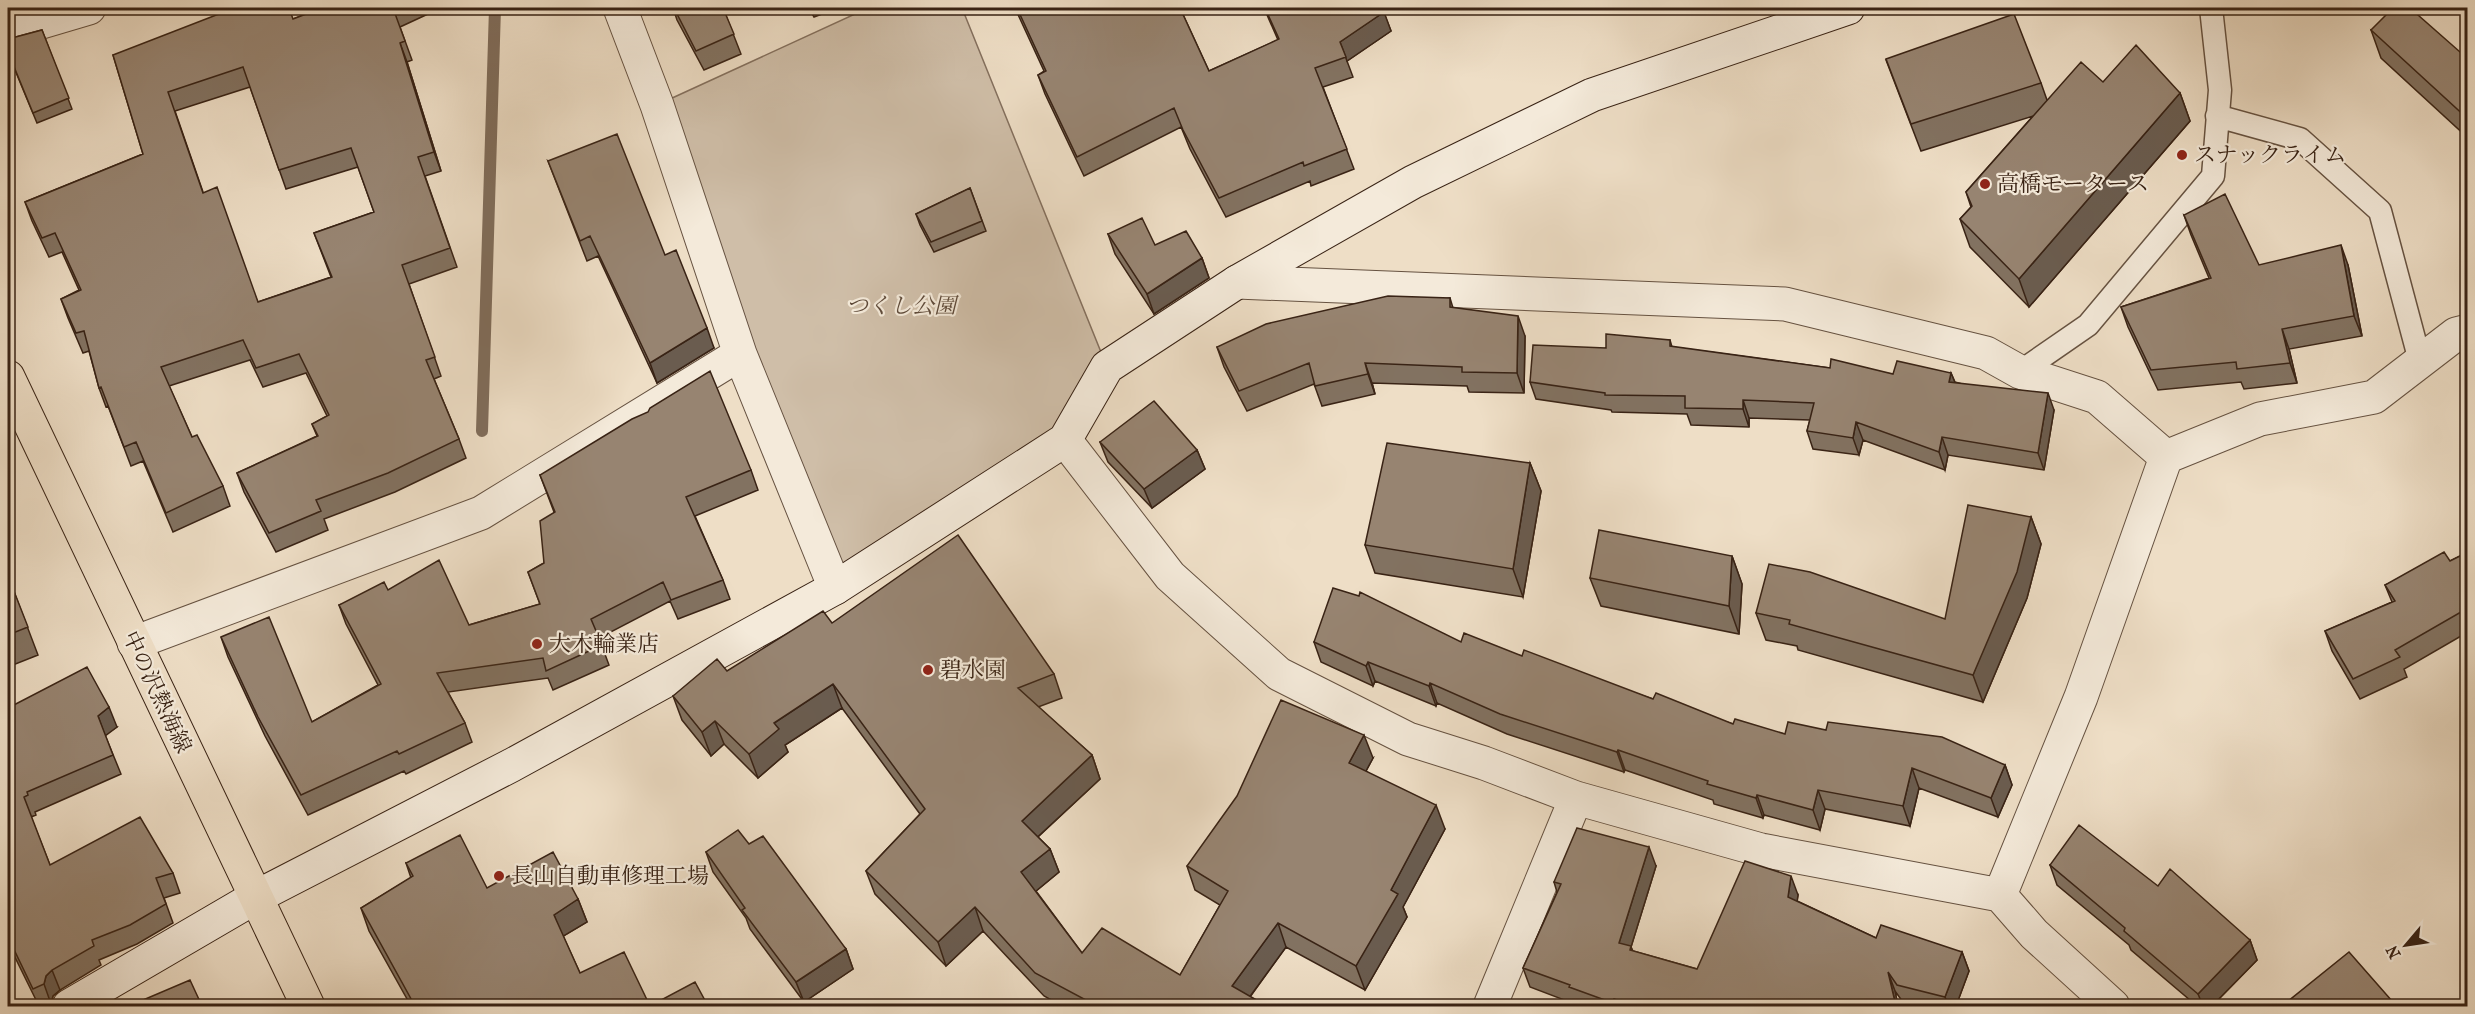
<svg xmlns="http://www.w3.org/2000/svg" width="2475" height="1014" viewBox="0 0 2475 1014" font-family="'IM FELL French Canon','Noto Serif JP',serif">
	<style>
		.green { fill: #cfbea8; stroke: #84705e; stroke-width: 1.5 }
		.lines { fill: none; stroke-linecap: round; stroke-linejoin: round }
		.stream { stroke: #806d5b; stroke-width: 12 }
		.lane-casing { stroke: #665241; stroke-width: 25 }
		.street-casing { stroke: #665241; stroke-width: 35 }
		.secondary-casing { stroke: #392315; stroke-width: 35 }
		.primary-casing { stroke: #392315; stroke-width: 35 }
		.lane { stroke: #f4eada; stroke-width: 22 }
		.street { stroke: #f4eada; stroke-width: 33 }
		.secondary { stroke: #f4eada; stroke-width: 33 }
		.primary { stroke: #eedec6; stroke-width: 33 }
		.wall { fill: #827261; stroke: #392315; stroke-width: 1.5; fill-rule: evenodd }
		.shaded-wall { fill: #6a5c4f; stroke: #392315; stroke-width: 1.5 }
		.building { fill: #978471; stroke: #392315; stroke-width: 1.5; fill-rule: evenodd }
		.poi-dot { fill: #8f2418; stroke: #f4eada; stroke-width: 2 }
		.labels { text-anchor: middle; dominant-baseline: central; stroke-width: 4.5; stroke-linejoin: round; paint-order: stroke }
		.poi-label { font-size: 22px; fill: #392315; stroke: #f4eada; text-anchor: start }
		.park-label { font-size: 22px; font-style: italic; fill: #5e4a3a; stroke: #f4eada }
		.street-label { font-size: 22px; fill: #392315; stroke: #f4eada }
	</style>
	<rect width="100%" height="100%" fill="#eedec6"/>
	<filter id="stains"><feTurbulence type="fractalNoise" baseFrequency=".00333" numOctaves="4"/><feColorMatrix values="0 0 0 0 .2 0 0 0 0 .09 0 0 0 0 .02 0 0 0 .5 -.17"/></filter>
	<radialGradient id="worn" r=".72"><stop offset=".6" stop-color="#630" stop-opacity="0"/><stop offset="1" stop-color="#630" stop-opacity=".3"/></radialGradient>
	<!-- green -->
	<path class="green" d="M 868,8 L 962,8 L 1107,367 L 1065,440 L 835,588 L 657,105 Z"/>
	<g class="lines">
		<!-- stream -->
		<path class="stream" d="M 482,431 L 495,8"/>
		<!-- lane casing -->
		<g class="lane-casing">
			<path id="lane" d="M 2217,116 L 2300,139 L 2380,211 L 2420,361
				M 2020,372 L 2088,325 L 2213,176 L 2220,90 L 2211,8"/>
		</g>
		<!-- street casing -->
		<g class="street-casing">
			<path id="street" d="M 620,8 L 657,105 L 740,354 L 835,588
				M 8,32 L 89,8
				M 1237,282 L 1785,304 L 1986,353 L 2020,372 L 2097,397 L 2166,457
				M 1065,440 L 1170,576 L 1279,674 L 1408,739 L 1484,763 L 1576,798 L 1761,850 L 2000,895 L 2034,934 L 2113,1006
				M 134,643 L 481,513 L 740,354
				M 2000,895 L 2081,697 L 2166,457 L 2260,419 L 2374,397 L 2456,334 L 2468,331
				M 1490,1006 L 1576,798"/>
		</g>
		<!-- secondary casing -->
		<g class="secondary-casing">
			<path id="secondary" d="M 69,1006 L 254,898 L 512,765 L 835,588 L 1065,440 L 1107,367 L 1237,282 L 1413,182 L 1592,95 L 1848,8"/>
		</g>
		<!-- primary casing -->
		<g class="primary-casing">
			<path id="primary" d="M 8,377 L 308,1006"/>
		</g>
		<!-- lane -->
		<use href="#lane" class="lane"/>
		<!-- street -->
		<use href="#street" class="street"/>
		<!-- secondary -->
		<use href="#secondary" class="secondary"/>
		<!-- primary -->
		<use href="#primary" class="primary"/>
	</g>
	<!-- wall -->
	<path class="wall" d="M 8,8 L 25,8 L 8,13 Z
		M 322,8 L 441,8 L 400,27 L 412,60 L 407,62 L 441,171 L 425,176 L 457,267 L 409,284 L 441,376 L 434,379 L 459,439 L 466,458 L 395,492 L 324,519 L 328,530 L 276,552 L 244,492 L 237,473 L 317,436 L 312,424 L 327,416 L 306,373 L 263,387 L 250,360 L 169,386 L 192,437 L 223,486 L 230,506 L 173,532 L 143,461 L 131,466 L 108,406 L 106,407 L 99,388 L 89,351 L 83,353 L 68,318 L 61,299 L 79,290 L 62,252 L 49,257 L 32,221 L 25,202 L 143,154 L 113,55 L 293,19 ZM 250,87 L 286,189 L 358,167 L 374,212 L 314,233 L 331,277 L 258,302 L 203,192 L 175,111 Z
		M 673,8 L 723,8 L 741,54 L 704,70 L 677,20 Z
		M 809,8 L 838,8 L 814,17 Z
		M 1015,8 L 1180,8 L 1209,71 L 1278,40 L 1264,8 L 1382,8 L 1391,31 L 1347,61 L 1353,77 L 1323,87 L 1354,169 L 1311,186 L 1310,181 L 1226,217 L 1190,149 L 1181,127 L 1084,176 L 1045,94 L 1038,75 L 1044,71 Z
		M 42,30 L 72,109 L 37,123 L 8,53 L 8,39 Z
		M 2371,30 L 2468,59 L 2468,138 L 2381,58 Z
		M 1886,60 L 2041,83 L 2047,100 L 2103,82 L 2180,93 L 2190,121 L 2029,307 L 1970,247 L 1960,219 L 1971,207 L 1966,192 L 2033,116 L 1921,151 Z
		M 548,161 L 665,255 L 714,348 L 657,383 L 598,256 L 587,261 Z
		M 970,188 L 986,231 L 934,252 L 920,225 L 916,214 Z
		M 2184,215 L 2259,265 L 2348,265 L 2362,336 L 2289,349 L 2297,383 L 2244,389 L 2241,382 L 2158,390 L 2128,327 L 2121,307 L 2209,278 L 2191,235 Z
		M 1108,234 L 1155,245 L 1202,258 L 1209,278 L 1154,314 L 1115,254 Z
		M 1450,298 L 1453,308 L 1525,336 L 1524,393 L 1469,392 L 1467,386 L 1372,383 L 1375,394 L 1322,406 L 1314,384 L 1247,411 L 1224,367 L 1217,347 Z
		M 1670,340 L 1672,347 L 1830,368 L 1893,374 L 1951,373 L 1955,382 L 2054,410 L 2044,470 L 1948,455 L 1945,470 L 1863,440 L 1859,455 L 1813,449 L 1807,431 L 1810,420 L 1749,418 L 1749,427 L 1691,425 L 1687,414 L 1612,412 L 1611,410 L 1536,399 L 1530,382 L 1606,348 Z
		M 1100,442 L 1197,450 L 1205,469 L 1152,508 L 1108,462 Z
		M 1530,463 L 1541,491 L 1523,597 L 1375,573 L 1365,545 Z
		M 751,470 L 758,490 L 695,516 L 723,580 L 730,599 L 678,619 L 670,601 L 599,638 L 609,665 L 553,690 L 548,678 L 448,692 L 465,723 L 472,742 L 406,774 L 404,771 L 308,815 L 265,736 L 228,657 L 221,637 L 312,722 L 378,685 L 346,624 L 339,605 L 388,590 L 469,625 L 540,604 L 528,572 L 544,563 L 554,512 L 540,475 Z
		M 2031,517 L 2041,544 L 2027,598 L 1983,702 L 1798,650 L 1797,646 L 1766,640 L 1756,613 L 1945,619 Z
		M 2468,552 L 2468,632 L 2404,669 L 2407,677 L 2360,699 L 2332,651 L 2325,631 L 2392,602 L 2385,585 L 2450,561 Z
		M 1732,556 L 1742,584 L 1739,634 L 1601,606 L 1590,578 Z
		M 8,576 L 38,655 L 8,667 Z
		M 832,623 L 1054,674 L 1062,698 L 1038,707 L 1092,755 L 1100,779 L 1038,837 L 1050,849 L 1059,872 L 1036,891 L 1082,953 L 1180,975 L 1220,905 L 1195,890 L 1187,866 L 1373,758 L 1366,771 L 1445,829 L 1403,907 L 1407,917 L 1365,990 L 1286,947 L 1250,997 L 1267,1006 L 1062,1006 L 1044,996 L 983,931 L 946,966 L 875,894 L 866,871 L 920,814 L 842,708 L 785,745 L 788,752 L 758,778 L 724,744 L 711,756 L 682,720 L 673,696 Z
		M 1314,642 L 1461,642 L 1522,656 L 1653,699 L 1733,724 L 1785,734 L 1826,730 L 2005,765 L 2012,785 L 1998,817 L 1919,788 L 1910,826 L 1825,809 L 1820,830 L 1764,815 L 1763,818 L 1714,804 L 1713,800 L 1625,770 L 1624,772 L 1507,734 L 1437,703 L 1436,706 L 1375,681 L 1373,686 L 1321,662 Z
		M 8,708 L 117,727 L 105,735 L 121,774 L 35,812 L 36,815 L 31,817 L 50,865 L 173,873 L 180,893 L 164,898 L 173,923 L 137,944 L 99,960 L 101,965 L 60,990 L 53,996 L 51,1004 L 45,1006 L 39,1006 L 8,943 Z
		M 749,844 L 846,949 L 853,969 L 804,1002 L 750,929 L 746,918 L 713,872 L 706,852 Z
		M 406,863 L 487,888 L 578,899 L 587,922 L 563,936 L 580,973 L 650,1006 L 708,1006 L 411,1006 L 369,931 L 361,908 L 411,878 Z
		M 2050,865 L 2158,886 L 2250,940 L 2257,960 L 2212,1006 L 2197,1006 L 2131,950 L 2129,945 L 2057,885 Z
		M 1656,866 L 1631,947 L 1633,951 L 1697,969 L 1798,895 L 1797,901 L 1876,938 L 1962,952 L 1969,971 L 1956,1006 L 1911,1006 L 1905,1005 L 1895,991 L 1898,1006 L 1576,1006 L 1575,1004 L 1530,987 L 1523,968 L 1557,892 L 1554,882 Z"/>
	<!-- shaded-wall -->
	<path class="shaded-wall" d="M 1384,12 L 1391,31 L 1347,61 L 1340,42 Z
		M 400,43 L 407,62 L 441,171 L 434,152 Z
		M 2180,93 L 2190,121 L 2029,307 L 2019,279 Z
		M 2341,245 L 2348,265 L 2362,336 L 2354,316 Z
		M 1202,258 L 1209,278 L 1154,314 L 1147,294 Z
		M 1518,316 L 1525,336 L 1524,393 L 1517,373 Z
		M 707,328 L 714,348 L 657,383 L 650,363 Z
		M 2282,329 L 2289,349 L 2297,383 L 2290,363 Z
		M 1365,363 L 1372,383 L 1375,394 L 1368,374 Z
		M 1951,373 L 1958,390 L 1949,382 Z
		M 2048,393 L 2054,410 L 2044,470 L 2038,453 Z
		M 1743,400 L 1749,418 L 1749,427 L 1743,409 Z
		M 1856,422 L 1863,440 L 1859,455 L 1853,438 Z
		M 1942,437 L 1948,455 L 1945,470 L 1939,452 Z
		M 1197,450 L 1205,469 L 1152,508 L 1144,489 Z
		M 1530,463 L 1541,491 L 1523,597 L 1513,569 Z
		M 2031,517 L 2041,544 L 2027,598 L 1983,702 L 1973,675 Z
		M 1732,556 L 1742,584 L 1739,634 L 1729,606 Z
		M 1368,662 L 1375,681 L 1373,686 L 1366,666 Z
		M 1430,683 L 1437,703 L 1436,706 L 1429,686 Z
		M 833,684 L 842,708 L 785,745 L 788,752 L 758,778 L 749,754 L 774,723 Z
		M 109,707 L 117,727 L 105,736 L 98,716 Z
		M 715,721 L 724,744 L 711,756 L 702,732 Z
		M 1364,735 L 1373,758 L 1358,786 L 1349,763 Z
		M 1618,750 L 1625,770 L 1624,772 L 1617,752 Z
		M 1092,755 L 1100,779 L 1030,844 L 1022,821 Z
		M 2005,765 L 2012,785 L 1998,817 L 1991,798 Z
		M 1912,768 L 1919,788 L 1910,826 L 1903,806 Z
		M 1818,790 L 1825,809 L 1820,830 L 1813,810 Z
		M 1757,795 L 1764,815 L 1763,818 L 1756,798 Z
		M 1436,805 L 1445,829 L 1403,907 L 1407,917 L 1365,990 L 1356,966 L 1391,890 Z
		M 1649,847 L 1656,866 L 1631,947 L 1638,966 L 1619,943 Z
		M 1050,849 L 1059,872 L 1030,896 L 1021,872 Z
		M 1791,876 L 1798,895 L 1795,917 L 1788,897 Z
		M 578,899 L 587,922 L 562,937 L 554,915 Z
		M 975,907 L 983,931 L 946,966 L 938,942 Z
		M 1278,923 L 1286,947 L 1243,1006 L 1232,986 Z
		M 2250,940 L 2257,960 L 2212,1006 L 2203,1006 L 2198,994 Z
		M 846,949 L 853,969 L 804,1002 L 796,982 Z
		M 1962,952 L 1969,971 L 1956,1006 L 1949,1006 L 1945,997 Z
		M 52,970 L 60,990 L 53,996 L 51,1004 L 44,984 L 46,976 Z
		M 1888,972 L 1895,991 L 1898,1006 L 1896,1006 Z
		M 1614,999 L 1617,1006 L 1615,1006 L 1613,1003 Z
		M 2392,1001 L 2394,1006 L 2387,1006 Z"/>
	<!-- building -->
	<path class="building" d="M 223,8 L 289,8 L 293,19 L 322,8 L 394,8 L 393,8 L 405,41 L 400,43 L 434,152 L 418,157 L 450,248 L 402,265 L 435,357 L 426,360 L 459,439 L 388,473 L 316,500 L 321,511 L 269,533 L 237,473 L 318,436 L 312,424 L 329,415 L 299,354 L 256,368 L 243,340 L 161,367 L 192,437 L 197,435 L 223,486 L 166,513 L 136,442 L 124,447 L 101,387 L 99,388 L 84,331 L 76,333 L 61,299 L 81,290 L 55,233 L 42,238 L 25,202 L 143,154 L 113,55 L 224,12 ZM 243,67 L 279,170 L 351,148 L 374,212 L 314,233 L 332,277 L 258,302 L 217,187 L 203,193 L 168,92 Z
		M 674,8 L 723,8 L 734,34 L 696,51 Z
		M 1017,8 L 1180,8 L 1209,71 L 1279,39 L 1265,8 L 1382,8 L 1384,12 L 1340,42 L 1346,57 L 1315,68 L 1347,149 L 1304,166 L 1303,162 L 1219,198 L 1183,130 L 1174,108 L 1077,157 L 1038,75 L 1046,71 Z
		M 2393,8 L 2410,8 L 2468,59 L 2468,119 L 2371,30 Z
		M 2014,14 L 2041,83 L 1911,124 L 1886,59 Z
		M 42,30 L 69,98 L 33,113 L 8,52 L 8,39 Z
		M 2136,45 L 2180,93 L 2019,279 L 1960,219 L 1972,206 L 1966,192 L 2081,62 L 2103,82 Z
		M 617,134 L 665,255 L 676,250 L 707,328 L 650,363 L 590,236 L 580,241 L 548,161 Z
		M 970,188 L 982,221 L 931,242 L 916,214 Z
		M 2225,194 L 2259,265 L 2341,245 L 2354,316 L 2282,329 L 2290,363 L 2237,369 L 2236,362 L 2151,370 L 2121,307 L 2211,278 L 2184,215 Z
		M 1142,218 L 1155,245 L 1186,231 L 1202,258 L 1147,294 L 1108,234 Z
		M 1388,296 L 1450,298 L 1450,307 L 1518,316 L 1517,373 L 1462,372 L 1462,367 L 1365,363 L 1368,374 L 1315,386 L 1309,363 L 1239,391 L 1217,347 L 1266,324 Z
		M 1606,334 L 1670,340 L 1670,346 L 1830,368 L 1831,359 L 1893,374 L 1897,361 L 1951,373 L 1949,382 L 2048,393 L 2038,453 L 1942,437 L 1939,452 L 1856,422 L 1853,438 L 1807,431 L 1814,403 L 1743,400 L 1743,409 L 1685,408 L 1685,396 L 1605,395 L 1605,393 L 1530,382 L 1533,345 L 1606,348 Z
		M 710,371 L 751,470 L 686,497 L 723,580 L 671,600 L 663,582 L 591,619 L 602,645 L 546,671 L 543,658 L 437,673 L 465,723 L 399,754 L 397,751 L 301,795 L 258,717 L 221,637 L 269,617 L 312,722 L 381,684 L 339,605 L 384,582 L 388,590 L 439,560 L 469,625 L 540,604 L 528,572 L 544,563 L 540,521 L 555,512 L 540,475 L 632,419 L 648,412 L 650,408 Z
		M 1154,401 L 1197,450 L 1144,489 L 1100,442 Z
		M 1387,443 L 1530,463 L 1513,569 L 1365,545 Z
		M 1968,505 L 2031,517 L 2017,572 L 1973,675 L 1789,624 L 1790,620 L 1756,613 L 1769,564 L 1810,572 L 1945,619 Z
		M 1599,530 L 1732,556 L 1729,606 L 1590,578 Z
		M 958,535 L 1054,674 L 1018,688 L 1092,755 L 1022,821 L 1050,849 L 1021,872 L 1082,953 L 1102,928 L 1180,975 L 1228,891 L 1187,866 L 1237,796 L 1281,700 L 1364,735 L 1349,763 L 1436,805 L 1391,890 L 1398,894 L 1356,966 L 1278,923 L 1232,986 L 1267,1006 L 1097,1006 L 1035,973 L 975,907 L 938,942 L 866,871 L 925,809 L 833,684 L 774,723 L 779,729 L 749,754 L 715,721 L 702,732 L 673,696 L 717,659 L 727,671 L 823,611 L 832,623 Z
		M 2444,552 L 2450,561 L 2468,552 L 2468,608 L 2395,650 L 2400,657 L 2353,679 L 2325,631 L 2395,601 L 2385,585 Z
		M 8,576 L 28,627 L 8,635 Z
		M 1333,588 L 1359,596 L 1360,592 L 1461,642 L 1464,633 L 1522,656 L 1524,650 L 1653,699 L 1656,693 L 1733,724 L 1735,719 L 1785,734 L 1788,722 L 1826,730 L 1828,722 L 1942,737 L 2005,765 L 1991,798 L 1912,768 L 1903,806 L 1818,790 L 1813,810 L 1757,795 L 1756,798 L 1707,784 L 1708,781 L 1618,750 L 1617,752 L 1500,714 L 1430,683 L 1429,686 L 1368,662 L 1366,666 L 1314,642 Z
		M 87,667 L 109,707 L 98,716 L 113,755 L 27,792 L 28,795 L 24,797 L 50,865 L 140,817 L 173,873 L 156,878 L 166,904 L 130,925 L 92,940 L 94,946 L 52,970 L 46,976 L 44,984 L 33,989 L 8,937 L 8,708 Z
		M 2079,825 L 2158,886 L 2170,869 L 2250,940 L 2198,994 L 2124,931 L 2125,928 L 2050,865 Z
		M 1577,828 L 1649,847 L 1619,943 L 1631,946 L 1630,950 L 1697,969 L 1745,861 L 1791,876 L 1788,897 L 1876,938 L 1881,925 L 1962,952 L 1945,997 L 1897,985 L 1888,972 L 1896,1006 L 1637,1006 L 1614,999 L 1613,1003 L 1569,987 L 1570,985 L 1523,968 L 1561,884 L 1554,882 Z
		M 738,830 L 749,844 L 763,836 L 846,949 L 796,982 L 742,910 L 745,908 L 706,852 Z
		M 460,835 L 487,888 L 553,852 L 578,899 L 554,915 L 580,973 L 624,952 L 650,1006 L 695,982 L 708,1006 L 415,1006 L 361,908 L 413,876 L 406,863 Z
		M 2349,952 L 2392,1001 L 2387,1006 L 2282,1006 Z
		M 190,980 L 202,1006 L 129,1006 Z
		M 1356,1001 L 1367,1006 L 1353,1006 Z"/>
	<!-- markers -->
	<g class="poi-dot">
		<circle cx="2182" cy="155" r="6"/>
		<circle cx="1985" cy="184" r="6"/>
		<circle cx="537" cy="644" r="6"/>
		<circle cx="928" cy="670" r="6"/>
		<circle cx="499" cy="876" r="6"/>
	</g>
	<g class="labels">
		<!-- poi labels -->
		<g class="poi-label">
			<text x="2194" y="155">スナックライム</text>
			<text x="1997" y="184">高橋モータース</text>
			<text x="549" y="644">大木輪業店</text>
			<text x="940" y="670">碧水園</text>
			<text x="511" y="876">長山自動車修理工場</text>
		</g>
		<!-- park labels -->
		<g class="park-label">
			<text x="901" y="306">つくし公園</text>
		</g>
		<!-- street labels -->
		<g class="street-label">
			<text transform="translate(157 692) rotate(65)">中の沢熱海線</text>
		</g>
	</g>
	<!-- margin -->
	<rect width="2475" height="1014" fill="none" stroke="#eedec6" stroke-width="30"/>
	<rect x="9" y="9" width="2457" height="996" fill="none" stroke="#392315" stroke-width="3"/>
	<rect x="15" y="15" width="2445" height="984" fill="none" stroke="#392315" stroke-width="1.5"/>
	<!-- north arrow -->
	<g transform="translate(2406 945) rotate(241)" stroke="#f4eada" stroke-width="4.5" paint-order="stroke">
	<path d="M0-4.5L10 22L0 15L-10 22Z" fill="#392315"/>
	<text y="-9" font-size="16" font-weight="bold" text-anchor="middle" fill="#392315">N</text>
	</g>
	<rect width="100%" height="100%" filter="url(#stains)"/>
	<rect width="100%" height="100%" fill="url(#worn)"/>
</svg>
